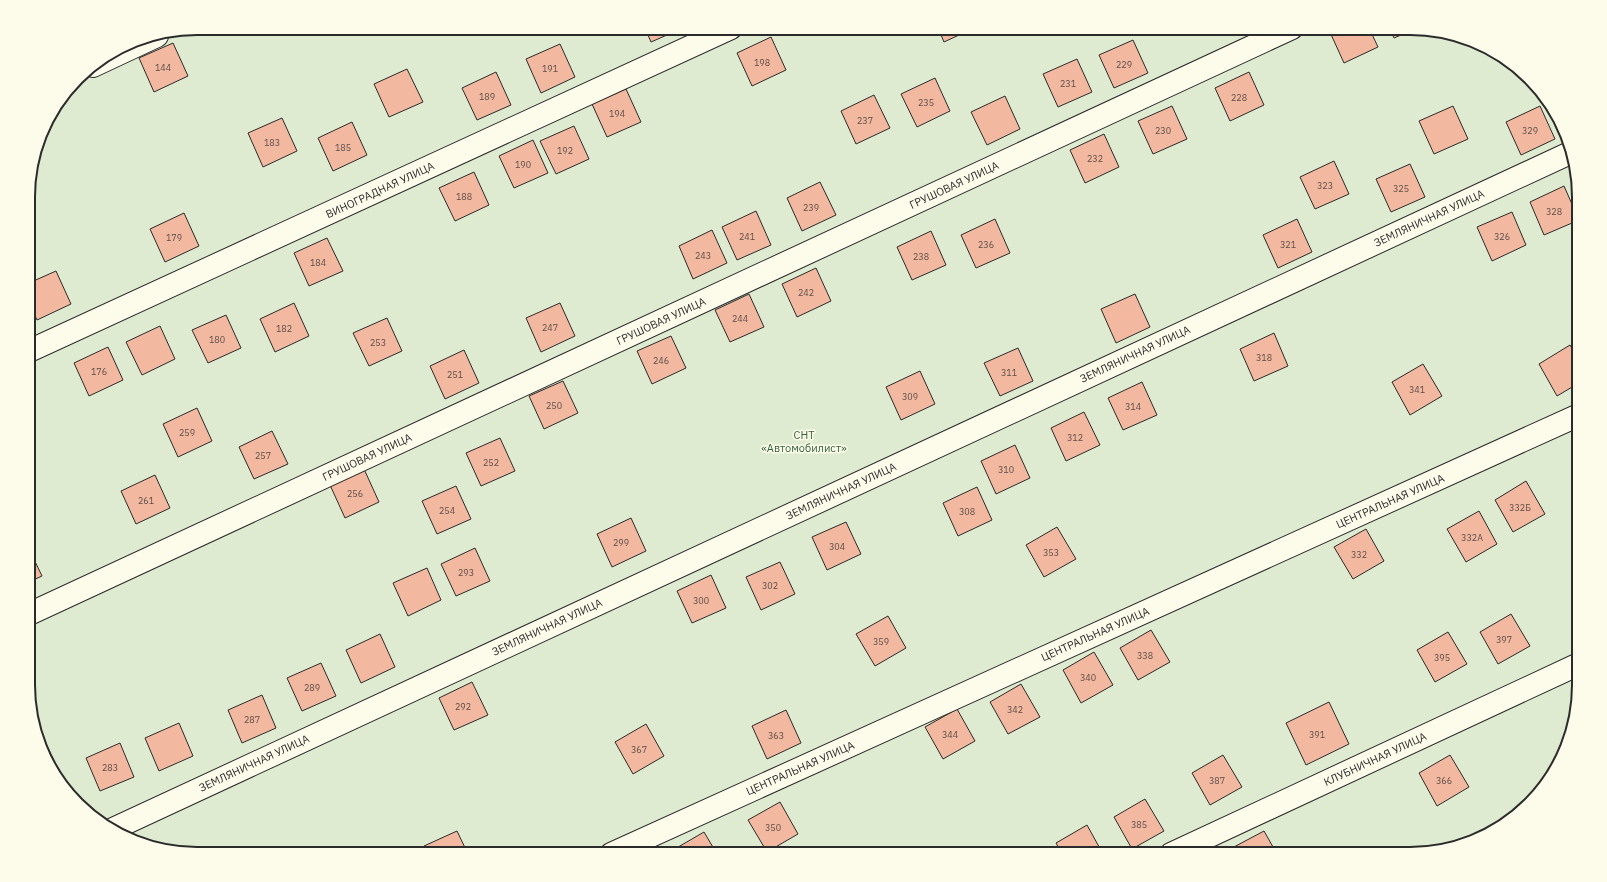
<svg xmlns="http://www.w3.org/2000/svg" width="1607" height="882" viewBox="0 0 1607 882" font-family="'IBM Plex Sans',sans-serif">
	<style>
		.green { fill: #deebd1; stroke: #74746e }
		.building { fill: #f2b8a0; stroke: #2b2b2b }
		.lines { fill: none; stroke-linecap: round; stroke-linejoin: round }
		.minor-casing { stroke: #2b2b2b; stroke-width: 24 }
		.minor { stroke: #fdfbea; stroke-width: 22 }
		.labels { text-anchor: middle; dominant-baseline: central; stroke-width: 3; stroke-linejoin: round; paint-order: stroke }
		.number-label { font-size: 9px; fill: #5d4e48 }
		.street-label { font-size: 11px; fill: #2b2b2b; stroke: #fdfbea }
		.park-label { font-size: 11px; fill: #34623c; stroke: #fdfbea }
		.rim { fill: none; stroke: #2b2b2b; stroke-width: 2 }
	</style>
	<rect width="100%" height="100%" fill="#fdfbea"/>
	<!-- green -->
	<path class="green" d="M 197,28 L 1410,28 L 1454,34 L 1494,51 L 1551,103 L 1570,143 L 1579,186 L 1579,695 L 1556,769 L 1530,804 L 1494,831 L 1420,854 L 197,854 L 154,848 L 113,831 L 57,779 L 29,706 L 29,176 L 46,122 L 86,70 L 133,41 Z"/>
	<!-- building -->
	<path class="building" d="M 285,28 L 295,28 L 287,32 Z
		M 645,28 L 683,28 L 651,42 Z
		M 938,28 L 974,28 L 944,42 Z
		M 1333,28 L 1369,28 L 1378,47 L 1344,63 L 1329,30 Z
		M 1389,28 L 1410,28 L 1415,29 L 1394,38 Z
		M 771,37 L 786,70 L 752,86 L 737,53 Z
		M 1133,40 L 1148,73 L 1114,88 L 1099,55 Z
		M 173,43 L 188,76 L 154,92 L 139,58 Z
		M 560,44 L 575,77 L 541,93 L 526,59 Z
		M 1077,59 L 1092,92 L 1058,107 L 1043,74 Z
		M 407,69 L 423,102 L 389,117 L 374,84 Z
		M 496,72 L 511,105 L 477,120 L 462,88 Z
		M 1249,72 L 1264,105 L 1230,121 L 1215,88 Z
		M 935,78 L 950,111 L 917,127 L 901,94 Z
		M 626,89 L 641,122 L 607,137 L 592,104 Z
		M 874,95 L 890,128 L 856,144 L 841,111 Z
		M 1005,96 L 1020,129 L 987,145 L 971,112 Z
		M 1172,106 L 1187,139 L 1153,154 L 1138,121 Z
		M 1453,106 L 1468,139 L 1434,154 L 1419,121 Z
		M 1540,106 L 1555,139 L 1521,155 L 1506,122 Z
		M 282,118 L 297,151 L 263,167 L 248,133 Z
		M 352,122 L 367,155 L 333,171 L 318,138 Z
		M 574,126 L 589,159 L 556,174 L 540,141 Z
		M 1104,134 L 1119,167 L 1085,183 L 1070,150 Z
		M 533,140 L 548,173 L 514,188 L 499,156 Z
		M 1334,161 L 1349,194 L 1315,209 L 1300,177 Z
		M 1410,164 L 1425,197 L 1391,212 L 1376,179 Z
		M 474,172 L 489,205 L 455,221 L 439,188 Z
		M 820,182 L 836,215 L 802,231 L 787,198 Z
		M 1564,186 L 1579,220 L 1544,235 L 1530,202 Z
		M 756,211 L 771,245 L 737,260 L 722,227 Z
		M 1512,212 L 1526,245 L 1492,261 L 1477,227 Z
		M 184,213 L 199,246 L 165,262 L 150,229 Z
		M 995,219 L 1010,253 L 976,268 L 961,235 Z
		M 1297,219 L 1312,252 L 1278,268 L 1263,235 Z
		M 712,230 L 727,263 L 693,279 L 679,246 Z
		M 931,231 L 946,265 L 912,280 L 897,247 Z
		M 327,238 L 343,271 L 309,286 L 294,253 Z
		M 816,268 L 831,301 L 797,317 L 782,284 Z
		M 56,271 L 71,304 L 37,320 L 29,303 L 29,283 Z
		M 749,294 L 764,327 L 730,342 L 715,310 Z
		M 1135,294 L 1150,327 L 1116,343 L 1101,309 Z
		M 294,303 L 309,336 L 275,352 L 260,319 Z
		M 560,303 L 575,336 L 541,352 L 526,318 Z
		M 226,315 L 241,348 L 208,363 L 192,330 Z
		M 387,318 L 402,351 L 369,366 L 353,333 Z
		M 160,326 L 175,359 L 142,375 L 126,342 Z
		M 1274,333 L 1288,366 L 1254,381 L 1240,349 Z
		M 671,336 L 686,368 L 652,384 L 637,351 Z
		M 1570,345 L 1579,361 L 1579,383 L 1557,396 L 1539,364 Z
		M 108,347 L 123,380 L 89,396 L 74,363 Z
		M 1018,348 L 1033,381 L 1000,396 L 984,363 Z
		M 464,350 L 479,383 L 445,399 L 430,366 Z
		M 1423,364 L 1442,396 L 1410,415 L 1392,382 Z
		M 920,371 L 935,404 L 901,420 L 886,387 Z
		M 563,381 L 578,413 L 544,429 L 529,396 Z
		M 1142,382 L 1157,415 L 1123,430 L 1108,398 Z
		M 197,408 L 212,441 L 178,457 L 163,424 Z
		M 1084,412 L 1100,445 L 1066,461 L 1051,428 Z
		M 272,431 L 288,464 L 254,479 L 239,447 Z
		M 500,438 L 515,471 L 481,486 L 466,453 Z
		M 1015,445 L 1030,478 L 996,494 L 981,461 Z
		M 364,469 L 379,502 L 345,518 L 330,485 Z
		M 155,475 L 170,508 L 136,524 L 121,491 Z
		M 1526,481 L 1545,514 L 1513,532 L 1495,500 Z
		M 456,486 L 471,519 L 437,534 L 422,501 Z
		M 977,487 L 992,520 L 958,536 L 943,503 Z
		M 1479,511 L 1497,544 L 1466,562 L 1447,529 Z
		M 631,518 L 646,551 L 612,567 L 597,534 Z
		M 846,522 L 861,554 L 827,570 L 812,537 Z
		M 1057,527 L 1076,559 L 1044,577 L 1026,545 Z
		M 1366,529 L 1384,561 L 1353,579 L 1334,547 Z
		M 475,548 L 490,581 L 456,596 L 441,564 Z
		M 29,549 L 42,576 L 29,582 Z
		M 780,562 L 795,594 L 761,610 L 746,577 Z
		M 427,568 L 441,600 L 408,616 L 393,583 Z
		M 711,575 L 726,608 L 692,623 L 677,591 Z
		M 1511,614 L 1530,646 L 1498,664 L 1480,632 Z
		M 888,616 L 906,648 L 875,666 L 856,634 Z
		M 1151,630 L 1170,662 L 1138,680 L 1120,648 Z
		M 1448,632 L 1467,664 L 1435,682 L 1417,650 Z
		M 380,634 L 395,667 L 361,683 L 346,650 Z
		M 1094,652 L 1113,685 L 1081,703 L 1063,670 Z
		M 321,663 L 336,696 L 302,711 L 287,678 Z
		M 472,682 L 488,715 L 454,730 L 439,698 Z
		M 1021,684 L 1040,717 L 1008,734 L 990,702 Z
		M 262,695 L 276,728 L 242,743 L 228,710 Z
		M 1329,702 L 1349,744 L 1306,765 L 1286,723 Z
		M 957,709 L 975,741 L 943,759 L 925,727 Z
		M 786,710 L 801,743 L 767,759 L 752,726 Z
		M 179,723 L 193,756 L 159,771 L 145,738 Z
		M 646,724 L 664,756 L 633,774 L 615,742 Z
		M 120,743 L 134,777 L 100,791 L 86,758 Z
		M 1223,755 L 1242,787 L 1210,805 L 1192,773 Z
		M 1450,755 L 1469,787 L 1437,806 L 1419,773 Z
		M 1145,799 L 1164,831 L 1132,849 L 1114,817 Z
		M 780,802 L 798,834 L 767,852 L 748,820 Z
		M 1087,825 L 1103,854 L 1062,854 L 1056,843 Z
		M 457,831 L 468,854 L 428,854 L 424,846 Z
		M 1264,831 L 1277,854 L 1235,854 L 1232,848 Z
		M 704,832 L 717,854 L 675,854 L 673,850 Z
		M 1040,849 L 1043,854 L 1033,854 Z
		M 947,850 L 949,854 L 941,854 Z"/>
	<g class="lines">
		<!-- minor casing -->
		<g class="minor-casing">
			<path id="minor" d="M 93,66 L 157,36
				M 29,351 L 731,28
				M 29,614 L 1292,28
				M 111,830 L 1572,152
				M 611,854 L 1579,415
				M 1171,854 L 1579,664"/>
		</g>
		<!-- minor -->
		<use href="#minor" class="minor"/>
	</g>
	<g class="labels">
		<!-- number labels -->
		<g class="number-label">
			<text x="762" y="62">198</text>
			<text x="1124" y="64">229</text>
			<text x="163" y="67">144</text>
			<text x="550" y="68">191</text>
			<text x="1068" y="83">231</text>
			<text x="487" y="96">189</text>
			<text x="1239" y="97">228</text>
			<text x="926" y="102">235</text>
			<text x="617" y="113">194</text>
			<text x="865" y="120">237</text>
			<text x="1163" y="130">230</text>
			<text x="1530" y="130">329</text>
			<text x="272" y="142">183</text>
			<text x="343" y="147">185</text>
			<text x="565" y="150">192</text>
			<text x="1095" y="158">232</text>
			<text x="523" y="164">190</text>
			<text x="1325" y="185">323</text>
			<text x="1401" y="188">325</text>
			<text x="464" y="196">188</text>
			<text x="811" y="207">239</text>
			<text x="1554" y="211">328</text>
			<text x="747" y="236">241</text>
			<text x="1502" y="236">326</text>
			<text x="174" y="237">179</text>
			<text x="986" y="244">236</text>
			<text x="1288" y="244">321</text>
			<text x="703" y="255">243</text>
			<text x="921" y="256">238</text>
			<text x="318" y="262">184</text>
			<text x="806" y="292">242</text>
			<text x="740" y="318">244</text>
			<text x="550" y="327">247</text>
			<text x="284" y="328">182</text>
			<text x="217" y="339">180</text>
			<text x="378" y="342">253</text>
			<text x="1264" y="357">318</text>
			<text x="661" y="360">246</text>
			<text x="99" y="371">176</text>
			<text x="1009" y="372">311</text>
			<text x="455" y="374">251</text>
			<text x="1417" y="389">341</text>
			<text x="910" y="396">309</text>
			<text x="554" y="405">250</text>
			<text x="1133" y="406">314</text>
			<text x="187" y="432">259</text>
			<text x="1075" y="437">312</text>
			<text x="263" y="455">257</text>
			<text x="491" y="462">252</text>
			<text x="1006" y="469">310</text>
			<text x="355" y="493">256</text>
			<text x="146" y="500">261</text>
			<text x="1520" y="507">332Б</text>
			<text x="447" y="510">254</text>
			<text x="967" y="511">308</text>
			<text x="1472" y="537">332А</text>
			<text x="621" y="542">299</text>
			<text x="837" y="546">304</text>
			<text x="1051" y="552">353</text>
			<text x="1359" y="554">332</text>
			<text x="466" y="572">293</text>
			<text x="770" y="585">302</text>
			<text x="701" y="600">300</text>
			<text x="1504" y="639">397</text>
			<text x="881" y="641">359</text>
			<text x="1145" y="655">338</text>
			<text x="1442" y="657">395</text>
			<text x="1088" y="677">340</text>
			<text x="312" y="687">289</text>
			<text x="463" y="706">292</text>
			<text x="1015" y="709">342</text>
			<text x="252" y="719">287</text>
			<text x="950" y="734">344</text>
			<text x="1317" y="734">391</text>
			<text x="776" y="735">363</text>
			<text x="639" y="749">367</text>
			<text x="110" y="767">283</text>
			<text x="1217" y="780">387</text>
			<text x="1444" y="780">366</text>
			<text x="1139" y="824">385</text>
			<text x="773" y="827">350</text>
		</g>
		<!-- street labels -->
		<g class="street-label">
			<text transform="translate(954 185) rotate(-25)">ГРУШОВАЯ УЛИЦА</text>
			<text transform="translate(380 190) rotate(-25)">ВИНОГРАДНАЯ УЛИЦА</text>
			<text transform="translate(1429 218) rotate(-25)">ЗЕМЛЯНИЧНАЯ УЛИЦА</text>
			<text transform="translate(661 321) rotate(-25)">ГРУШОВАЯ УЛИЦА</text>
			<text transform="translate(1135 354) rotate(-25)">ЗЕМЛЯНИЧНАЯ УЛИЦА</text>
			<text transform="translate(367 457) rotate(-25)">ГРУШОВАЯ УЛИЦА</text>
			<text transform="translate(841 491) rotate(-25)">ЗЕМЛЯНИЧНАЯ УЛИЦА</text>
			<text transform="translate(1390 501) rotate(-24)">ЦЕНТРАЛЬНАЯ УЛИЦА</text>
			<text transform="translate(547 627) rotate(-25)">ЗЕМЛЯНИЧНАЯ УЛИЦА</text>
			<text transform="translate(1095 634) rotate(-24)">ЦЕНТРАЛЬНАЯ УЛИЦА</text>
			<text transform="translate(1375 759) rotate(-25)">КЛУБНИЧНАЯ УЛИЦА</text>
			<text transform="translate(254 763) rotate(-25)">ЗЕМЛЯНИЧНАЯ УЛИЦА</text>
			<text transform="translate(800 768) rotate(-24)">ЦЕНТРАЛЬНАЯ УЛИЦА</text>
		</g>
		<!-- park labels -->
		<g class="park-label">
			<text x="804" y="435">СНТ<tspan x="804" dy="13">«Автомобилист»</tspan></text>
		</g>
	</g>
	<!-- crop -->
	<path d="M0 0H1607V882H0ZM197 35H1410A162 162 0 0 1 1572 197V685A162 162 0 0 1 1410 847H197A162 162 0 0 1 35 685V197A162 162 0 0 1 197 35Z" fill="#fdfbea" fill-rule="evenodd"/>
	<path class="rim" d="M197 35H1410A162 162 0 0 1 1572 197V685A162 162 0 0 1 1410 847H197A162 162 0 0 1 35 685V197A162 162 0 0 1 197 35Z"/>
</svg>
